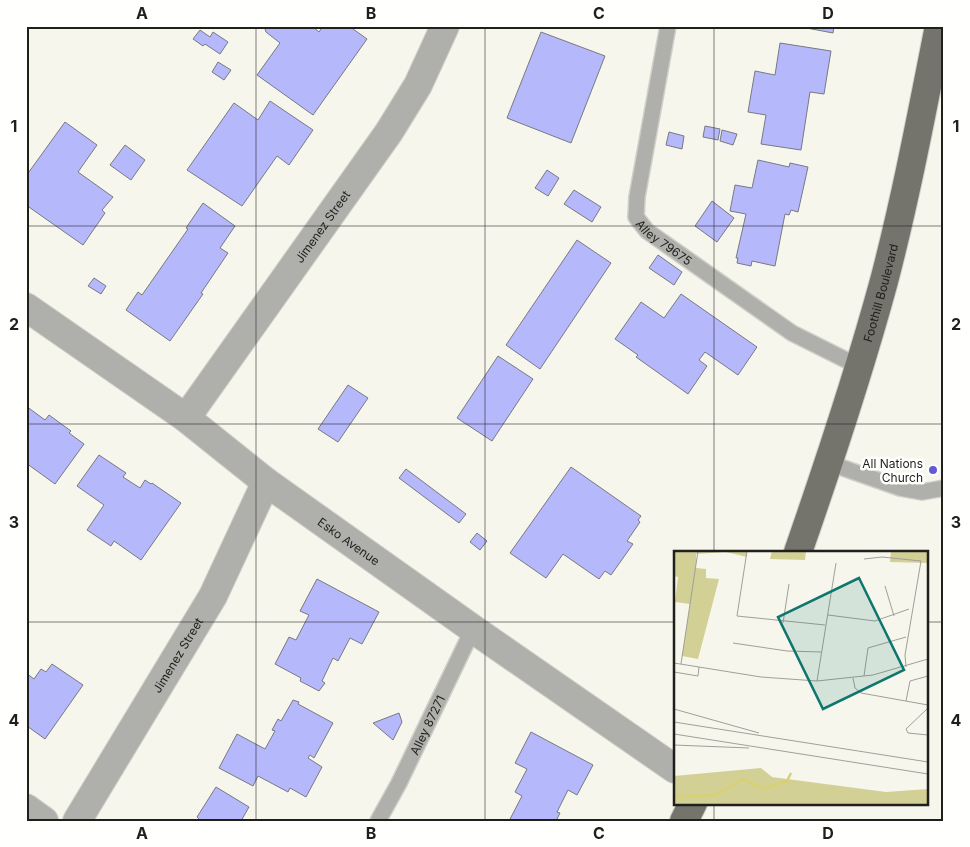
<svg xmlns="http://www.w3.org/2000/svg" width="970" height="847" viewBox="0 0 970 847" font-family="Inter,sans-serif">
	<style>
		.building { fill: #b6b8fc; stroke: #787981 }
		.lines { fill: none; stroke-linecap: round; stroke-linejoin: round }
		.lane-casing { stroke: #cfcfc7; stroke-width: 18 }
		.street-casing { stroke: #cfcfc7; stroke-width: 30 }
		.primary-casing { stroke: #cfcfc7; stroke-width: 30 }
		.lane { stroke: #afafab; stroke-width: 15 }
		.street { stroke: #afafab; stroke-width: 28 }
		.primary { stroke: #74746d; stroke-width: 28 }
		.grid { fill: none; stroke: #1f1f1c; stroke-width: 1; stroke-opacity: 0.55 }
		.poi-dot { fill: #655ad3; stroke: #fffffe; stroke-width: 2 }
		.labels { text-anchor: middle; dominant-baseline: central; stroke-width: 5; stroke-linejoin: round; paint-order: stroke }
		.street-label { font-size: 12px; fill: #1f1f1c; stroke: #fffffe }
		.poi-label { font-size: 12px; fill: #1f1f1c; stroke: #fffffe; text-anchor: end }
		.inset-river { fill: none; stroke: #d7d171; stroke-width: 2.5 }
		.inset-road { fill: none; stroke: #a0a099; stroke-width: 1 }
		.view { fill: #0f766e; fill-opacity: 0.15; stroke: #0f766e; stroke-width: 2.5 }
		.inset-edge { fill: none; stroke: #1f1f1c; stroke-width: 2.5 }
		.neatline { fill: none; stroke: #1f1f1c; stroke-width: 2 }
		.grid-label { font-size: 16px; text-anchor: middle; font-weight: bold; fill: #1f1f1c }
	</style>
	<rect width="100%" height="100%" fill="#f6f6ed"/>
	<!-- building -->
	<path class="building" d="M 264,26 L 312,26 L 319,32 L 323,26 L 349,26 L 367,39 L 313,115 L 257,75 L 280,43 L 266,32 Z
		M 796,26 L 834,26 L 833,33 Z
		M 200,30 L 210,37 L 213,32 L 228,42 L 220,54 L 205,44 L 203,46 L 193,39 Z
		M 541,32 L 605,56 L 571,143 L 507,118 Z
		M 780,43 L 831,51 L 824,94 L 810,92 L 801,150 L 761,144 L 766,115 L 748,112 L 755,71 L 775,75 Z
		M 218,62 L 231,70 L 224,80 L 212,72 Z
		M 270,101 L 313,130 L 289,165 L 277,156 L 242,206 L 187,170 L 234,103 L 258,120 Z
		M 65,122 L 97,145 L 78,172 L 113,197 L 102,210 L 105,213 L 83,245 L 26,205 L 26,176 Z
		M 705,126 L 720,129 L 718,140 L 703,137 Z
		M 722,130 L 737,134 L 733,145 L 720,141 Z
		M 669,132 L 684,136 L 682,149 L 666,145 Z
		M 125,145 L 145,160 L 131,180 L 110,165 Z
		M 758,160 L 789,167 L 790,163 L 808,167 L 798,212 L 791,210 L 789,215 L 785,214 L 775,266 L 752,261 L 751,266 L 737,263 L 738,258 L 736,258 L 746,214 L 730,211 L 735,185 L 752,188 Z
		M 547,170 L 559,178 L 548,196 L 535,188 Z
		M 574,190 L 601,207 L 592,222 L 564,204 Z
		M 712,201 L 734,218 L 717,242 L 695,226 Z
		M 203,203 L 235,226 L 220,248 L 228,253 L 201,293 L 203,294 L 170,341 L 126,310 L 138,292 L 142,295 L 188,229 L 186,228 Z
		M 577,240 L 611,263 L 540,369 L 506,345 Z
		M 658,255 L 682,272 L 674,285 L 649,268 Z
		M 94,278 L 106,286 L 101,294 L 88,286 Z
		M 681,294 L 757,347 L 738,375 L 705,352 L 699,360 L 707,366 L 688,394 L 636,357 L 638,355 L 615,339 L 641,302 L 664,318 Z
		M 498,356 L 533,379 L 492,441 L 457,418 Z
		M 348,385 L 368,398 L 338,442 L 318,429 Z
		M 26,406 L 45,420 L 49,415 L 71,431 L 69,433 L 84,444 L 55,484 L 26,463 Z
		M 99,455 L 126,473 L 123,477 L 140,488 L 145,480 L 151,484 L 152,483 L 181,503 L 141,560 L 114,541 L 111,546 L 87,530 L 104,505 L 77,486 Z
		M 571,467 L 641,516 L 638,520 L 640,522 L 627,541 L 633,544 L 611,575 L 605,571 L 599,579 L 563,554 L 546,578 L 510,553 Z
		M 406,469 L 466,514 L 459,523 L 399,478 Z
		M 477,533 L 487,541 L 480,550 L 470,542 Z
		M 317,579 L 379,612 L 362,644 L 350,638 L 338,661 L 333,658 L 322,681 L 325,683 L 319,691 L 300,681 L 301,678 L 275,664 L 289,637 L 296,640 L 309,615 L 300,611 Z
		M 52,664 L 83,685 L 45,739 L 27,726 L 28,725 L 26,723 L 26,673 L 34,679 L 41,669 L 46,672 Z
		M 293,700 L 299,702 L 298,704 L 333,723 L 314,758 L 310,755 L 308,758 L 322,767 L 306,797 L 290,788 L 288,792 L 258,776 L 253,786 L 219,768 L 237,734 L 265,749 L 275,731 L 272,730 L 278,719 L 281,721 Z
		M 399,713 L 402,722 L 393,740 L 373,723 Z
		M 531,732 L 593,765 L 577,795 L 568,790 L 557,812 L 560,813 L 556,821 L 509,821 L 522,796 L 515,792 L 527,769 L 515,763 Z
		M 216,787 L 249,807 L 241,821 L 201,821 L 197,817 Z"/>
	<g class="lines">
		<!-- lane casing -->
		<g class="lane-casing">
			<g id="lane">
				<path id="s1" d="M 668,26 L 637,197 L 636,217 L 647,231 L 792,333 L 860,367"/>
				<path d="M 829,463 L 900,488 L 922,492 L 944,488"/>
				<path id="s2" d="M 378,821 L 399,783 L 473,629"/>
			</g>
		</g>
		<!-- street casing -->
		<g class="street-casing">
			<g id="street">
				<path id="s3" d="M 26,307 L 186,418 L 266,482 L 473,629 L 675,769"/>
				<path id="s4" d="M 186,418 L 389,132 L 418,85 L 445,26"/>
				<path d="M 26,808 L 44,821"/>
				<path id="s5" d="M 77,821 L 213,596 L 266,482"/>
			</g>
		</g>
		<!-- primary casing -->
		<g class="primary-casing">
			<g id="primary">
				<path id="s6" d="M 798,552 C 829,463 859,373 884,281 C 906,197 922,112 939,26"/>
				<path d="M 684,821 L 693,803"/>
			</g>
		</g>
		<!-- lane -->
		<use href="#lane" class="lane"/>
		<!-- street -->
		<use href="#street" class="street"/>
		<!-- primary -->
		<use href="#primary" class="primary"/>
	</g>
	<!-- grid -->
	<path class="grid" d="M 256,26 L 256,821M 485,26 L 485,821M 714,26 L 714,552M 26,226 L 944,226M 26,424 L 944,424M 26,622 L 675,622M 926,622 L 944,622M 714,803 L 714,821"/>
	<!-- markers -->
	<circle class="poi-dot" cx="933" cy="470" r="5"/>
	<g class="labels">
		<!-- street labels -->
		<g class="street-label">
			<text stroke="none"><textPath href="#s4" startOffset="235">Jimenez Street</textPath></text>
			<text stroke="none"><textPath href="#s1" startOffset="232">Alley 79675</textPath></text>
			<text stroke="none"><textPath href="#s6" startOffset="272">Foothill Boulevard</textPath></text>
			<text stroke="none"><textPath href="#s3" startOffset="399">Esko Avenue</textPath></text>
			<text stroke="none"><textPath href="#s5" startOffset="194">Jimenez Street</textPath></text>
			<text stroke="none"><textPath href="#s2" startOffset="108">Alley 87271</textPath></text>
		</g>
		<!-- poi labels -->
		<g class="poi-label">
			<text x="923" y="463">All Nations<tspan x="923" dy="14">Church</tspan></text>
		</g>
	</g>
	<!-- overview -->
	<g transform="translate(674 551)">
		<rect width="254" height="254" fill="#f6f6ed"/>
		<path d="M 0,0 L 73,0 L 73,6 L 52,1 L 22,3 L 22,17 L 32,18 L 32,27 L 45,28 L 24,108 L 8,105 L 16,53 L 1,51 L 4,26 L 0,25 ZM 98,0 L 132,0 L 131,9 L 96,8 ZM 217,0 L 254,0 L 254,12 L 216,11 ZM 87,217 L 98,226 L 212,241 L 254,238 L 254,253 L 0,253 L 0,225 Z" fill="#d3d096"/>
		<path class="inset-river" d="M 0,246 L 42,244 L 69,228 L 90,238 L 113,230 L 117,222"/>
		<path class="inset-road" d="M 73,0 L 63,65 L 151,74M 190,8 L 208,6 L 247,10 L 231,104 L 232,116M 211,35 L 220,65M 154,64 L 201,70 L 235,58M 109,72 L 115,33M 59,92 L 113,100 L 147,101M 0,112 L 87,126 L 143,130 L 199,124 L 254,108M 7,113 L 24,0M 0,121 L 24,125 L 25,116M 190,125 L 194,97 L 232,86M 179,127 L 181,137 L 187,142 L 254,154M 143,130 L 162,12M 232,150 L 236,130 L 254,125M 254,157 L 232,178 L 234,182 L 254,184M 0,158 L 85,182M 0,171 L 254,211M 0,183 L 254,223M 0,194 L 75,197"/>
		<path class="view" d="M 185,27 L 230,119 L 149,158 L 104,66 Z"/>
		<rect width="254" height="254" class="inset-edge"/>
	</g>
	<!-- border -->
	<rect width="970" height="847" fill="none" stroke="#fffffe" stroke-width="55"/>
	<rect x="28" y="28" width="914" height="792" class="neatline"/>
	<g class="grid-label">
		<text x="142" y="19">A</text>
		<text x="371" y="19">B</text>
		<text x="599" y="19">C</text>
		<text x="828" y="19">D</text>
		<text x="14" y="132">1</text>
		<text x="956" y="132">1</text>
		<text x="14" y="330">2</text>
		<text x="956" y="330">2</text>
		<text x="14" y="528">3</text>
		<text x="956" y="528">3</text>
		<text x="14" y="726">4</text>
		<text x="956" y="726">4</text>
		<text x="142" y="839">A</text>
		<text x="371" y="839">B</text>
		<text x="599" y="839">C</text>
		<text x="828" y="839">D</text>
	</g>
</svg>
